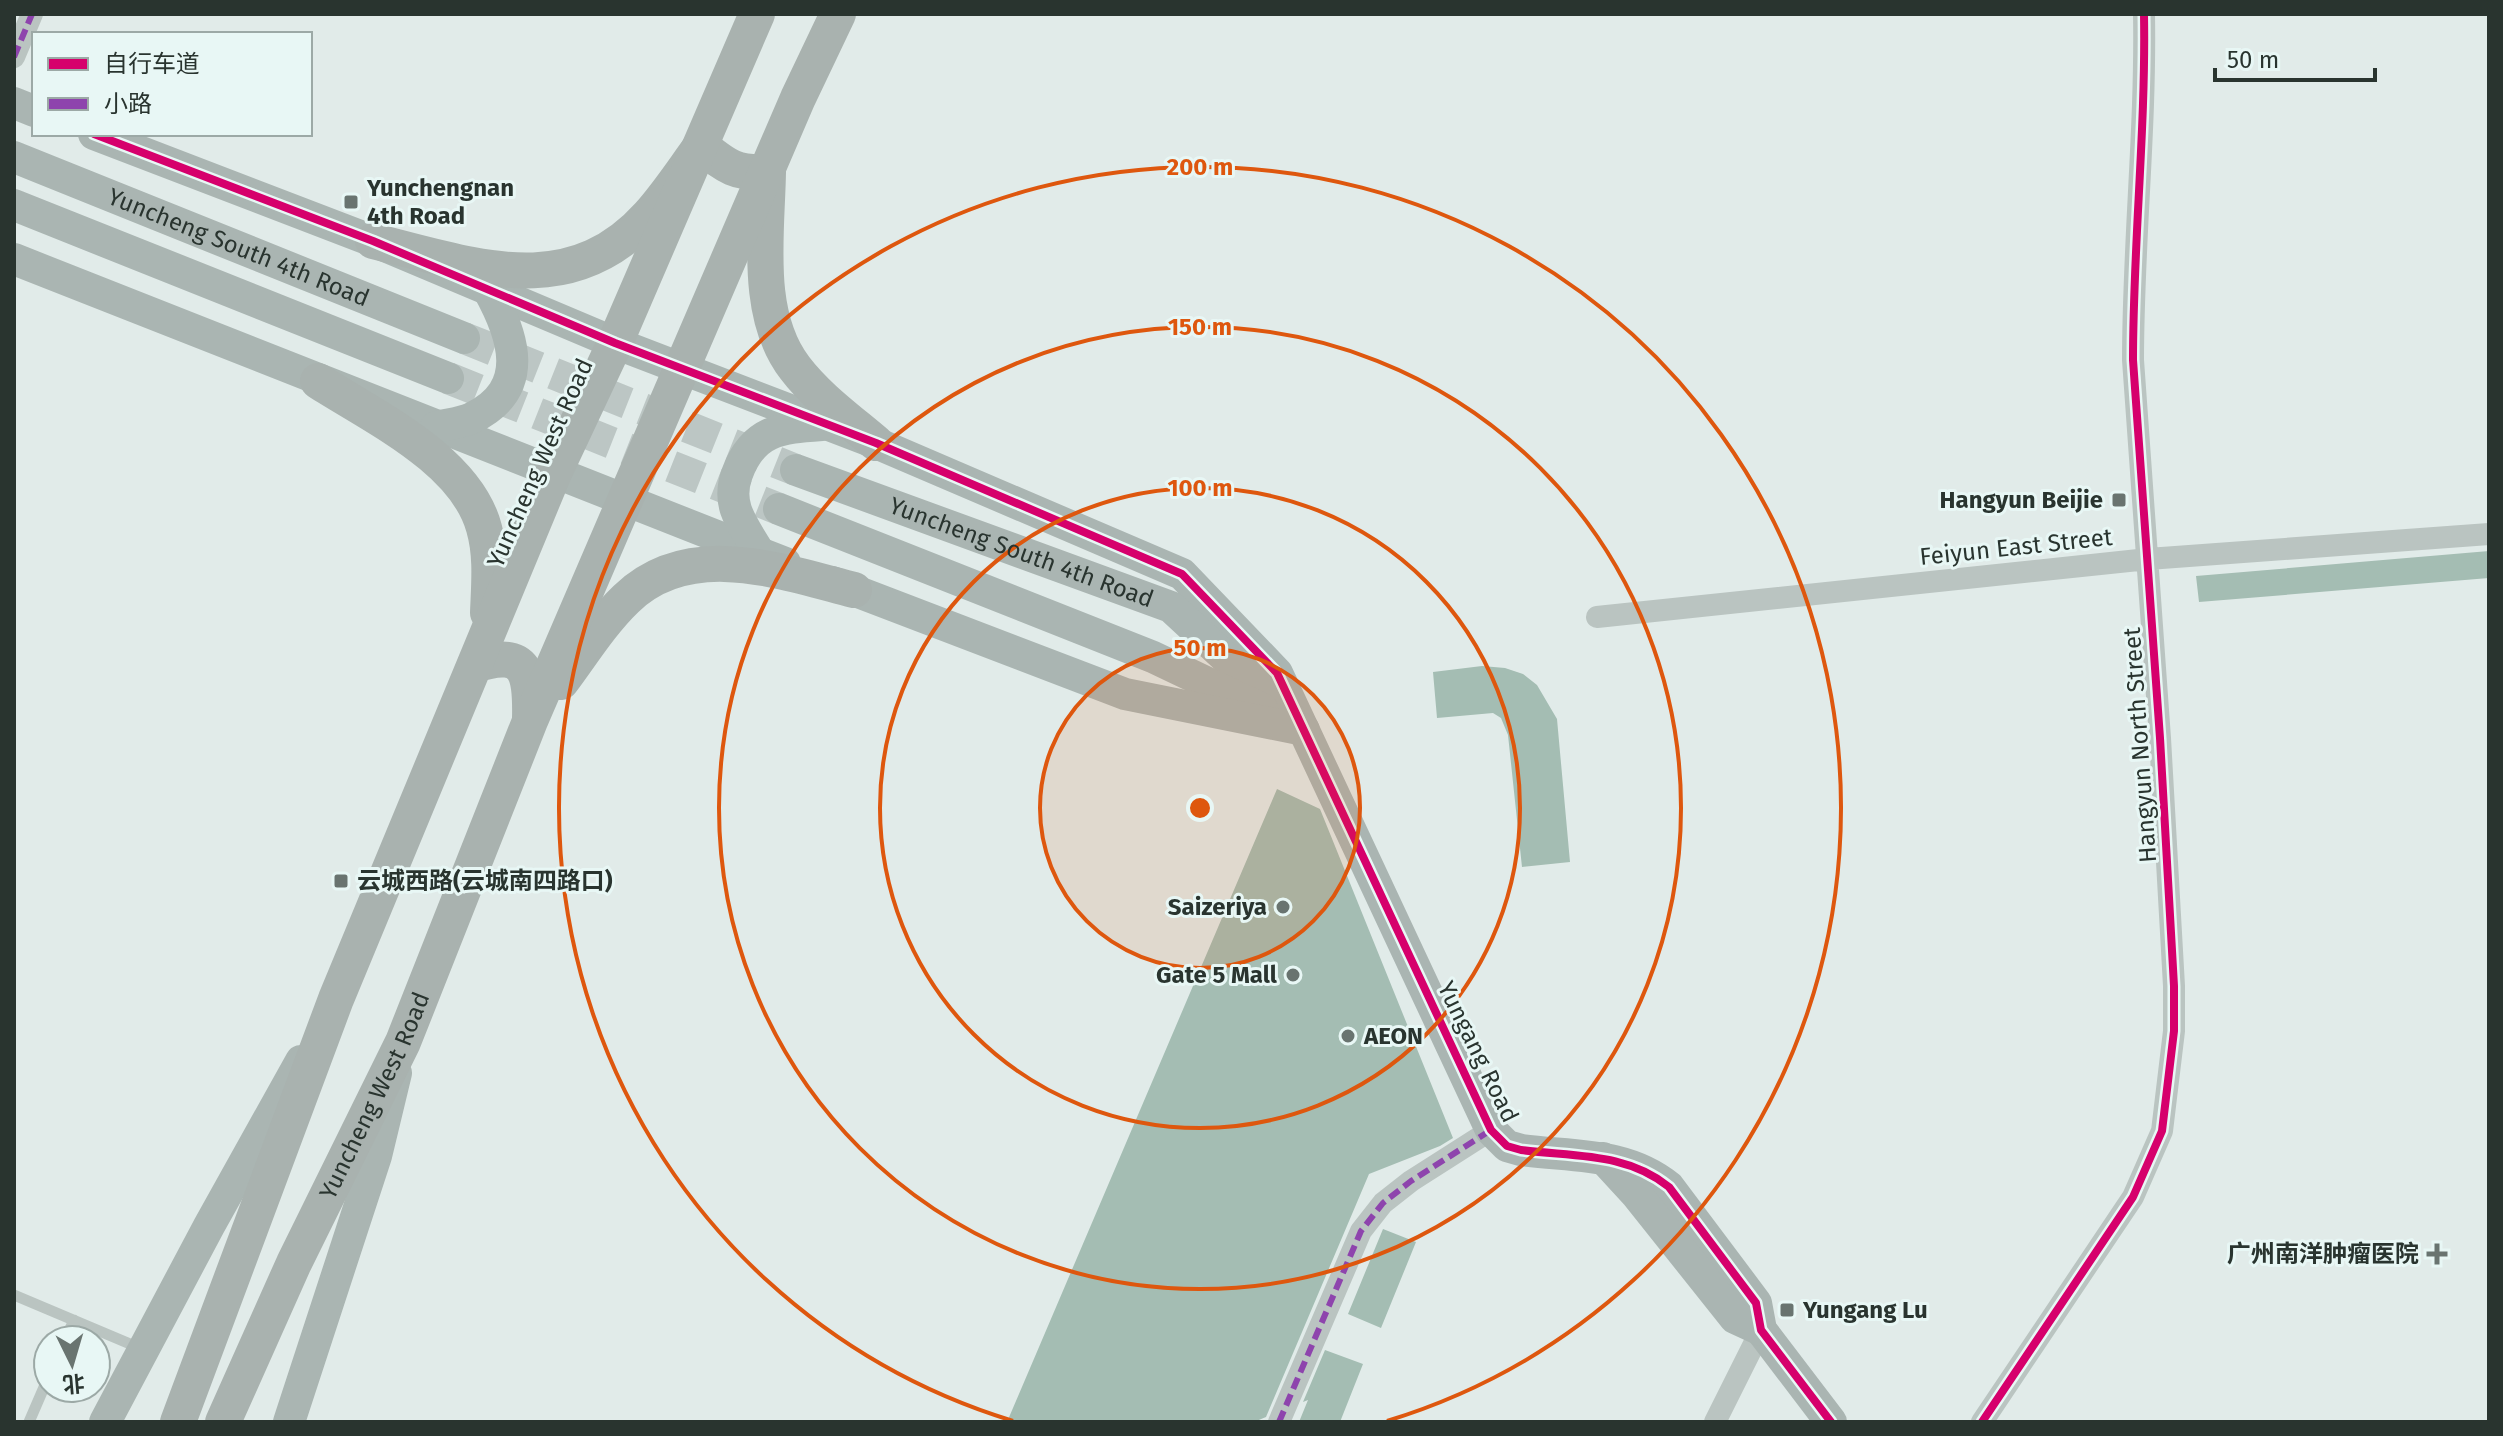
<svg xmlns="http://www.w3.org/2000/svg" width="2503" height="1436" viewBox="0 0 2503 1436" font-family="'Fira Sans','Noto Sans SC',sans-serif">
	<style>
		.building { fill: #a4bdb3 }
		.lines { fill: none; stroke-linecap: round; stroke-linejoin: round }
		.secondary-tunnel { stroke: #bcc6c4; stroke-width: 32; stroke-dasharray: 32 16; stroke-linecap: butt }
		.lane { stroke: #bac4c1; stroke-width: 11 }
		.street { stroke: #bac4c1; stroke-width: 22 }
		.secondary { stroke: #aab5b2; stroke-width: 32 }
		.primary { stroke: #a9b2af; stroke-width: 36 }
		.quiet { stroke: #8e44ad; stroke-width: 6; stroke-dasharray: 12 6; stroke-linecap: butt }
		.cycleway-casing { stroke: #e8f7f5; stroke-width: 13 }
		.cycleway { stroke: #d6006c; stroke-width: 8 }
		.ring { fill: none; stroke: #de570e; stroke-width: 4 }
		.poi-dot { fill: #697470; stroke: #e8f7f5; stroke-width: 3 }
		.labels { text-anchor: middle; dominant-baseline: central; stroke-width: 6; stroke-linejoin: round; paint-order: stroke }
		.poi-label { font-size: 24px; font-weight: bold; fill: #29342f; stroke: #e8f7f5; text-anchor: start }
		.street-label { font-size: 24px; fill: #29342f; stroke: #e8f7f5 }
		.centre { fill: #de570e; stroke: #e8f7f5; stroke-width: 4 }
		.ring-label { font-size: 24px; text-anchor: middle; font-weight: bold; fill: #de570e; stroke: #e8f7f5; stroke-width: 6; stroke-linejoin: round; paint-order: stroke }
	</style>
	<rect width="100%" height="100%" fill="#e1ebe9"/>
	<!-- building -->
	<path class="building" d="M 2489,551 L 2489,578 L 2199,602 L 2196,576 Z
		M 1482,666 L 1505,668 L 1523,674 L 1537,685 L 1557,719 L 1570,862 L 1522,867 L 1508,735 L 1501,718 L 1493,713 L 1437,718 L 1433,672 Z
		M 1277,789 L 1320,809 L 1453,1138 L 1440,1146 L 1369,1174 L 1266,1417 L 1254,1422 L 1007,1422 Z
		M 1383,1229 L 1416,1242 L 1381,1328 L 1348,1314 Z
		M 1325,1350 L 1363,1364 L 1340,1422 L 1299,1422 L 1308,1400 L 1303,1402 Z"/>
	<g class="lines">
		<!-- secondary-tunnel -->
		<path class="secondary-tunnel" d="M 464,338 L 796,470
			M 448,378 L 779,509"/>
		<!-- lane -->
		<path class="lane" d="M 14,1295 L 142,1349
			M 65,1340 L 74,1320
			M 29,1422 L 48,1378"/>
		<!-- street -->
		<path class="street" d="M 14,57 L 32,14
			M 1597,617 L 2148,559 L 2489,534
			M 1279,1422 L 1361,1231 L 1383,1203 L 1411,1181 L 1491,1130
			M 1715,1422 L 1761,1330
			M 1982,1422 L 2133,1197 L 2162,1131 L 2174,1031 L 2174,986 L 2160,738 L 2133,360 C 2133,244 2146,129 2144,14"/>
		<!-- secondary -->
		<g class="secondary">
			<path d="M 14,103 L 34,111"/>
			<path d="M 94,134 L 373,241 L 615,343 L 876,443 L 1182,574 L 1277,673 L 1491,1130 L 1507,1146 L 1521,1150 C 1573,1157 1626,1152 1669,1187 L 1756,1303 L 1761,1330 L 1831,1422"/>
			<path id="s1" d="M 14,157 L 464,338"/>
			<path d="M 14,205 L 448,378"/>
			<path d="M 14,259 L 785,563"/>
			<path d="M 436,427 C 448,424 461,423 472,418 C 532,389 514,336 488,289"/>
			<path id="s2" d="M 796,470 L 1171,607 L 1290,717"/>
			<path d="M 779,509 L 1153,657 L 1262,709"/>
			<path d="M 760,554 C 752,540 741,525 736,510 C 732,498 733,485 737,474 C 753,430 780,428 822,425"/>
			<path d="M 832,582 L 1125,694 L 1304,730"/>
			<path d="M 1603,1158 L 1637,1195 L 1735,1318 L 1761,1330"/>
			<path d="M 105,1422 L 209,1226 L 301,1061"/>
			<path d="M 289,1422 L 376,1156 L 396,1073"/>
		</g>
		<!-- primary -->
		<g class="primary">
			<path d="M 373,241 C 472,265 569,304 649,215 C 668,194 684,169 701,146 C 726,166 735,174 768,172 C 767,234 754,315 795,368 C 817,397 849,420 876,443"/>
			<path d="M 318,381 C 374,417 466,460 484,528 C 492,556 489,585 488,613"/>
			<path d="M 475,665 C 528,647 531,675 530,719"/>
			<path d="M 561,682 C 582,654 601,623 626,599 C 689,538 780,571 854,590"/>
			<path d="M 178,1422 L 336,999 L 554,473 L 615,343 L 757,14"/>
			<path id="s3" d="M 223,1422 L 294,1263 L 403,1042 L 530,721 L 798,98 L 838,14"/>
		</g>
		<!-- quiet -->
		<path class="quiet" d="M 14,57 L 32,14
			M 1279,1422 L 1361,1231 L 1383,1203 L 1411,1181 L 1491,1130"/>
		<!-- cycleway casing -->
		<g class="cycleway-casing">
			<path id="cycleway" d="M 94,134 L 373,241 L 615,343 L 876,443 L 1182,574 L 1277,673 L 1491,1130 L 1507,1146 L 1521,1150 C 1573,1157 1626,1152 1669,1187 L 1756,1303 L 1761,1330 L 1831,1422
				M 1982,1422 L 2133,1197 L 2162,1131 L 2174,1031 L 2174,986 L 2160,738 L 2133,360 C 2133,244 2146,129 2144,14"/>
		</g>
		<!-- cycleway -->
		<use href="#cycleway" class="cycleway"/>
	</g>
	<!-- distance rings -->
	<circle cx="1200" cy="808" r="160" fill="#de570e" fill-opacity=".12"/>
	<g class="ring">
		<circle cx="1200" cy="808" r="160"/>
		<circle cx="1200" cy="808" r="320"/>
		<circle cx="1200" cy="808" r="481"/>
		<path d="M1013 1421A641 641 0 1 1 1387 1421"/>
	</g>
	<!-- markers -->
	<g class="poi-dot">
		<rect x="343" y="194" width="16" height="16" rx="4"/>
		<rect x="2111" y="492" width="16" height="16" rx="4"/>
		<rect x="333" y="873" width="16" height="16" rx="4"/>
		<circle cx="1283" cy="907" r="8"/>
		<circle cx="1293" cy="975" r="8"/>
		<circle cx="1348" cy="1036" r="8"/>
		<path d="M2433 1242h8v8h8v8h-8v8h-8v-8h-8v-8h8z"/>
		<rect x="1779" y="1302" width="16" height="16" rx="4"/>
	</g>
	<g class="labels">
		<!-- poi labels -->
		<g class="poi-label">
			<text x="367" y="188">Yunchengnan<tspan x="367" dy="28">4th Road</tspan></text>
			<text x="2103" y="500" text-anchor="end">Hangyun Beijie</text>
			<text x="357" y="881">云城西路(云城南四路口)</text>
			<text x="1267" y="907" text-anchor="end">Saizeriya</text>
			<text x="1277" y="975" text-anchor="end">Gate 5 Mall</text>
			<text x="1364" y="1036">AEON</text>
			<text x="2419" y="1254" text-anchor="end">广州南洋肿瘤医院</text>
			<text x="1803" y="1310">Yungang Lu</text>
		</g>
		<!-- street labels -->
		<g class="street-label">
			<text stroke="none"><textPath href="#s1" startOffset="242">Yuncheng South 4th Road</textPath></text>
			<text transform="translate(540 463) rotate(-66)">Yuncheng West Road</text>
			<text transform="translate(2016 547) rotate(-6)">Feiyun East Street</text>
			<text stroke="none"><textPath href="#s2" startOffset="240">Yuncheng South 4th Road</textPath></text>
			<text transform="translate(2140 745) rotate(-94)">Hangyun North Street</text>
			<text transform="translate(1478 1052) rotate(64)">Yungang Road</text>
			<text stroke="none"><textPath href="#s3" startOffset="360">Yuncheng West Road</textPath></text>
		</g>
	</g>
	<circle cx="1200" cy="808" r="12" class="centre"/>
	<g class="ring-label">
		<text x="1200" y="175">200 m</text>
		<text x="1200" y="335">150 m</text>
		<text x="1200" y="496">100 m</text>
		<text x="1200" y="656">50 m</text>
	</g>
	<!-- border -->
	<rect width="2503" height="1436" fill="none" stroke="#29342f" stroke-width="32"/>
	<!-- legend -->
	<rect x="32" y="32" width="280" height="104" fill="#e8f7f5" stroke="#9ca9a6" stroke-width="2"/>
	<rect x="48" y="58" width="40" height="12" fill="#d6006c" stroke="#9ca9a6" stroke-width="2"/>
	<text x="104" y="72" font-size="24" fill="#29342f">自行车道</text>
	<rect x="48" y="98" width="40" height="12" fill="#8e44ad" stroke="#9ca9a6" stroke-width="2"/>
	<text x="104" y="112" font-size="24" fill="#29342f">小路</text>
	<!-- north arrow -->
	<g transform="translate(72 1364) rotate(175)"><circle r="38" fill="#e8f7f5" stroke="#9ca9a6" stroke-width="2"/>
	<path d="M0-6L14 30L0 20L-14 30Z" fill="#697470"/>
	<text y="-12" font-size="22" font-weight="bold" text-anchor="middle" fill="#29342f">北</text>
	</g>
	<!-- scale -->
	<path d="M2215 68v12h160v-12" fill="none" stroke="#29342f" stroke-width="4"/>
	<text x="2227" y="68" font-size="24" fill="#29342f" stroke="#e8f7f5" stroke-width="6" paint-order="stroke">50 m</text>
</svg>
